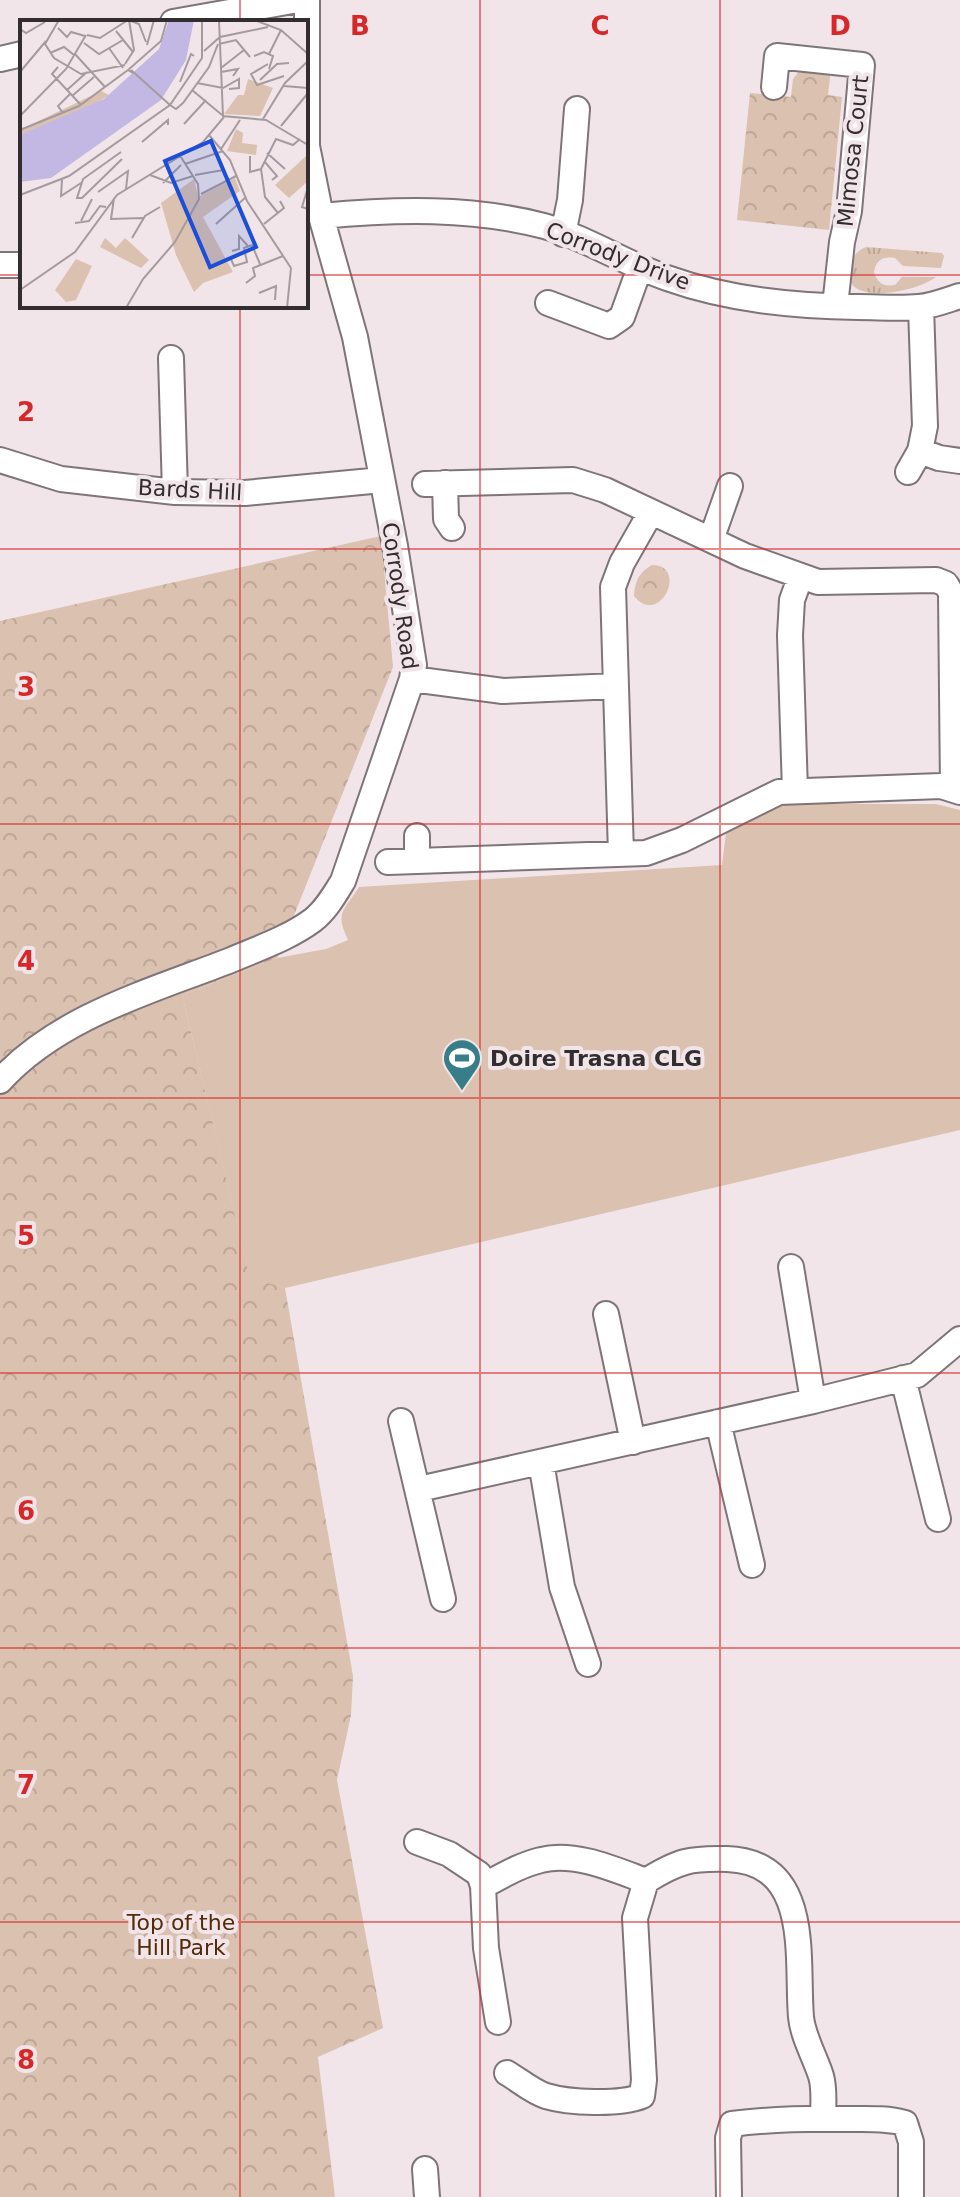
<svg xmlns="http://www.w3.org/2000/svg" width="960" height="2197" viewBox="0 0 960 2197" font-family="'DejaVu Sans',sans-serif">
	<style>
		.grass { fill: url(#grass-tufts) }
		.park { fill: url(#park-crowns) }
		.pitch { fill: #dbc1af }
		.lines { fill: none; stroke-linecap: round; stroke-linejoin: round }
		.minor-casing { stroke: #7f7477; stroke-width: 28 }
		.minor { stroke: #fff; stroke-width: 24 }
		.grid { fill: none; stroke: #d62828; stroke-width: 2; stroke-opacity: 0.55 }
		.labels { text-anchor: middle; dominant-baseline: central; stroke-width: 8; stroke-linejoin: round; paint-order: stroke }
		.street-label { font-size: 22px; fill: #322d2f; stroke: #f1e5e9 }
		.poi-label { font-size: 22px; font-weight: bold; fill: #322d2f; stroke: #f1e5e9; text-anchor: start }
		.park-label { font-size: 22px; fill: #532b09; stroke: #f1e5e9 }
		.inset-road { fill: none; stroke: #a59b9f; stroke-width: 2 }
		.view { fill: #1d4ed8; fill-opacity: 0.15; stroke: #1d4ed8; stroke-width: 4 }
		.inset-edge { fill: none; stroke: #322d2f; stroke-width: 4 }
		.grid-label { font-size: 26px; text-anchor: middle; font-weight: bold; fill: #d62828; stroke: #f1e5e9; stroke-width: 8; stroke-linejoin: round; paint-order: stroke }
	</style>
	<defs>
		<pattern id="grass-tufts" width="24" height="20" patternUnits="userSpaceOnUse" patternTransform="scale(2)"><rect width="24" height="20" fill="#dbc1af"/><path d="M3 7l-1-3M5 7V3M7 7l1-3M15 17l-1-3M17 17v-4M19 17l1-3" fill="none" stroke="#bca697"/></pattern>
		<pattern id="park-crowns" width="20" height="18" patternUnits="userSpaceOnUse" patternTransform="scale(2)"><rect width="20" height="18" fill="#dbc1af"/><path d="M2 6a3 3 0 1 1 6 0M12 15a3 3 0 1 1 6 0" fill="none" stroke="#bca697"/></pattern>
	</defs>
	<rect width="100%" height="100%" fill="#f1e5e9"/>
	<!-- grass -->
	<path class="grass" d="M 866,247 L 942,253 L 944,256 L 941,268 L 903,266 L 895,258 C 883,256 876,260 874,272 C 877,283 884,287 895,285 L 902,277 L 936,277 C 921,289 874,300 856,288 C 840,276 851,252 866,247 Z"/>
	<!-- park -->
	<path class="park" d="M 831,69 L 828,95 L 842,97 L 829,230 L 737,220 L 750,93 L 791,97 L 793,79 L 800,70 Z
		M 381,536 L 393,667 L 277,958 L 182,995 L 250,1277 L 285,1288 L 353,1676 L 351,1715 L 337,1780 L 383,2028 L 318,2057 L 335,2197 L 0,2197 L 0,621 Z
		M 652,565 C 689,565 660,628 634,596 C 635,581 639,572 652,565 Z"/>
	<!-- pitch -->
	<path class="pitch" d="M 778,804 L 936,804 L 960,810 L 960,1130 L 285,1288 L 250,1278 L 182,995 L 277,958 L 326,949 L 348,940 C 335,912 343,912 359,887 L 722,865 L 726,833 Z"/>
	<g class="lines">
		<!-- minor casing -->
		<g class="minor-casing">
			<path id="minor" d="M 173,22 L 298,0
				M 0,59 L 22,54
				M 774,87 L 777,56 L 862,65 L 849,211 L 842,242 L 835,306
				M 321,216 C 396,209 471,207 544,226 C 587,238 626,264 667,278 C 729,300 794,306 858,307 C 878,307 899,309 919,307 C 932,306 947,300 960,296
				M 563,234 L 570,200 L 577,109
				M 0,265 L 22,265
				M 548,303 L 609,326 L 622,317 L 640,267
				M 171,358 L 175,492
				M 920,451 L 939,458 L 960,461
				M 0,460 L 61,479 L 175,492 L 245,493 L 382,480
				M 908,472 L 920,451 L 925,426 L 921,307
				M 445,483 L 446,519 L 452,528
				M 425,484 L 573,480 L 605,490 L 745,556 L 818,582 L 936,580 L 946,584 L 951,593 L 953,789
				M 711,540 L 730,486
				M 412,679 L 503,691 L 616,686
				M 795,791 L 790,635 L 792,600 L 800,578
				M 621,854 L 613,587 L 622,563 L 651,512
				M 417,861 L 417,836
				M 388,862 L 646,853 L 682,840 L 779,792 L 941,786 L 960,792
				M 0,1081 C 59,1016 152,991 231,960 C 259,948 289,938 313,920 C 326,910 335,894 343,881 L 412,679 L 414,665 L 395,546 L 355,337 L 321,216 L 307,146 L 307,0
				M 791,1267 L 813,1401
				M 606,1314 L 633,1442
				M 903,1378 L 938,1519
				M 401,1421 L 443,1599
				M 718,1422 L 752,1565
				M 541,1462 L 562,1587 L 588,1664
				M 419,1489 L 813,1401 L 917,1375 L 960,1339
				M 417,1842 L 449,1854 L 479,1874 L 483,1886 L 486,1948 L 498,2022
				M 483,1886 C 502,1876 520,1865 541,1860 C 574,1851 616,1870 646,1881
				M 507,2073 C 519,2080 533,2092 546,2096 C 569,2103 620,2105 642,2096 L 644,2080 L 635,1918 L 646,1881 C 678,1861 690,1858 727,1859 C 813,1862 796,1959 801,2017 C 803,2037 815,2057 821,2076 C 825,2089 823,2105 823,2119
				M 425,2169 L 427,2197
				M 729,2197 L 728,2138 L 732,2124 C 771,2119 810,2118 850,2119 C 868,2119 887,2118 905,2123 L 911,2142 L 911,2197"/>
		</g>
		<!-- minor -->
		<use href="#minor" class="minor"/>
	</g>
	<!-- grid -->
	<path class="grid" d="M 240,0 L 240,22M 480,0 L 480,2197M 720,0 L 720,2197M 0,275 L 22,275M 306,275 L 960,275M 240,306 L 240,2197M 0,549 L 960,549M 0,824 L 960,824M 0,1098 L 960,1098M 0,1373 L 960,1373M 0,1648 L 960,1648M 0,1922 L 960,1922"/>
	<!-- icons -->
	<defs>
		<g id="stadium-pin" transform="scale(2)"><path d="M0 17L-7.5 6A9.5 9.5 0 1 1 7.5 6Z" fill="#377e88" stroke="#f1e5e9"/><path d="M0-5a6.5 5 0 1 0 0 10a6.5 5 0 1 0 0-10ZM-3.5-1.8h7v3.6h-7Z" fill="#fff"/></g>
	</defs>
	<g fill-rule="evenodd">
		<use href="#stadium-pin" x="462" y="1058"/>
	</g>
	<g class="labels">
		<!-- street labels -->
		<g class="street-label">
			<text transform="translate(853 151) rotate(-84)">Mimosa Court</text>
			<text transform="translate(618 256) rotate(21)">Corrody Drive</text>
			<text transform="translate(190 490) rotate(3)">Bards Hill</text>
			<text transform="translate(400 596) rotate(82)">Corrody Road</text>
		</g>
		<!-- poi labels -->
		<g class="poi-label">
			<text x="490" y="1058">Doire Trasna CLG</text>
		</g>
		<!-- park labels -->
		<g class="park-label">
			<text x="181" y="1922">Top of the<tspan x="181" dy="25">Hill Park</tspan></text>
		</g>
	</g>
	<!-- overview -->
	<g transform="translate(20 20)">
		<rect width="288" height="288" fill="#f1e5e9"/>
		<path d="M 56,239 L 72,246 L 56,280 L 46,282 L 35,270 Z" fill="#dbc1af"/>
		<path d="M 85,218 L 96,228 L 105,218 L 129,240 L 121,248 L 80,227 Z" fill="#dbc1af"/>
		<path d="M 228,59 L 253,68 L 240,96 L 204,94 L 218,75 L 224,75 ZM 81,71 L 89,75 L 64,91 L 0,115 L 0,110 ZM 216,109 L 223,113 L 222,123 L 237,125 L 236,135 L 207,131 ZM 288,134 L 288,161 L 269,178 L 255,165 ZM 174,159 L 183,197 L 213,252 L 183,263 L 174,272 L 156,235 L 141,183 Z" fill="#dbc1af"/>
		<path d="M 215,158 L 220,171 L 183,197 L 174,185 L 180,176 Z" fill="#dbc1af"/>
		<path d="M 149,0 L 174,0 L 166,40 L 141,80 L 31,158 L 0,162 L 0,115 L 84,79 L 139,29 Z" fill="#c3b7e3"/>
		<path class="inset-road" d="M 39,0 L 25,24 L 34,38 L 61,54 L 105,45M 199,0 L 203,96 L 246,100 L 288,125M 234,0 L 261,10 L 288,34M 111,1 L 119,4 L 126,22M 38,8 L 47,17 L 51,12 L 65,16M 0,9 L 6,13 L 25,2M 96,11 L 113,32M 67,15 L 80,18 L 108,0M 64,23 L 79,34 L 103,20M 199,24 L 216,20 L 230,37M 127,25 L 134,0M 89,28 L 103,48M 184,31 L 200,17 L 248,7M 30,33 L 44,27 L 54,35M 55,34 L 85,67M 249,34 L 261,10M 234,36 L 244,32 L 253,36 L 249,49M 105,44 L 114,30 L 109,0M 248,44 L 231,54 L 237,65 L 264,56M 38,47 L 32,54 L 61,85M 201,48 L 224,30M 111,50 L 150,85M 0,52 L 26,21M 201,52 L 218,49 L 213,56M 113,53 L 108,50 L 141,21 L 147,0M 240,60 L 257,44 L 269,43M 160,62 L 171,34 L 174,36M 177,63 L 203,68 L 219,59 L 219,68 L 209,69M 264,66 L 288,68M 47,70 L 67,52M 172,70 L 202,95M 52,76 L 74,57M 150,85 L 156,89 L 163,83 L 189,47 L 198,24M 43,93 L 38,86 L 50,74M 0,96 L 46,49 L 66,15M 243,99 L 265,63 L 288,41M 164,104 L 186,80M 261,106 L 288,73M 0,110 L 59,86 L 108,50M 189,115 L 210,140 L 227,181 L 271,248M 122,122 L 148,100 L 148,105M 201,129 L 220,100M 101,132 L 63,159 L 57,178 L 62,178 L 102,139M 247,133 L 265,149M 230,136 L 230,152 L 241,149M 244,141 L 257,156 L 252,160M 165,144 L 203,131M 130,155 L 151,163 L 173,156M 175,155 L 203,150 L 207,159M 42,160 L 41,176 L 61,163M 143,163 L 161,145M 288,167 L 282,187 L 288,189M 78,172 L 108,151 L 106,169M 181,174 L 216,156M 0,175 L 49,156 L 150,85 L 182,38 L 182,0M 94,178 L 91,199 L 123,198M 258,193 L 245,177 L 241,149 L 256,119 L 273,125 L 280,119M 61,201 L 72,179M 55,203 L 69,201 L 80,186 L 86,187M 196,204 L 226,177M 244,204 L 264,188 L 260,181M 112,218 L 125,196 L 140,187M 212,231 L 219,229 L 219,216 L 228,226M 210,237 L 214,246 L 227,242 L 224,228 L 232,225 L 240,244M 226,263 L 235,256 L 233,248 L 263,236M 0,270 L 55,232 L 97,175 L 183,122 L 204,97M 239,273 L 256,266 L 255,280M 106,288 L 123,259 L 155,222 L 179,179 L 178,164 L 159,134M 267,288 L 271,248"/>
		<path class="view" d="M 191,121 L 236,227 L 190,247 L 145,141 Z"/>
		<rect width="288" height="288" class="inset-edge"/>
	</g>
	<g class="grid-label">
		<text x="360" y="35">B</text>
		<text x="600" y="35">C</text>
		<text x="840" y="35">D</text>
		<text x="26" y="421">2</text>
		<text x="26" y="696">3</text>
		<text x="26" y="970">4</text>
		<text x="26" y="1245">5</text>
		<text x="26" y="1520">6</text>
		<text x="26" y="1794">7</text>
		<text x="26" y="2069">8</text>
	</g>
</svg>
